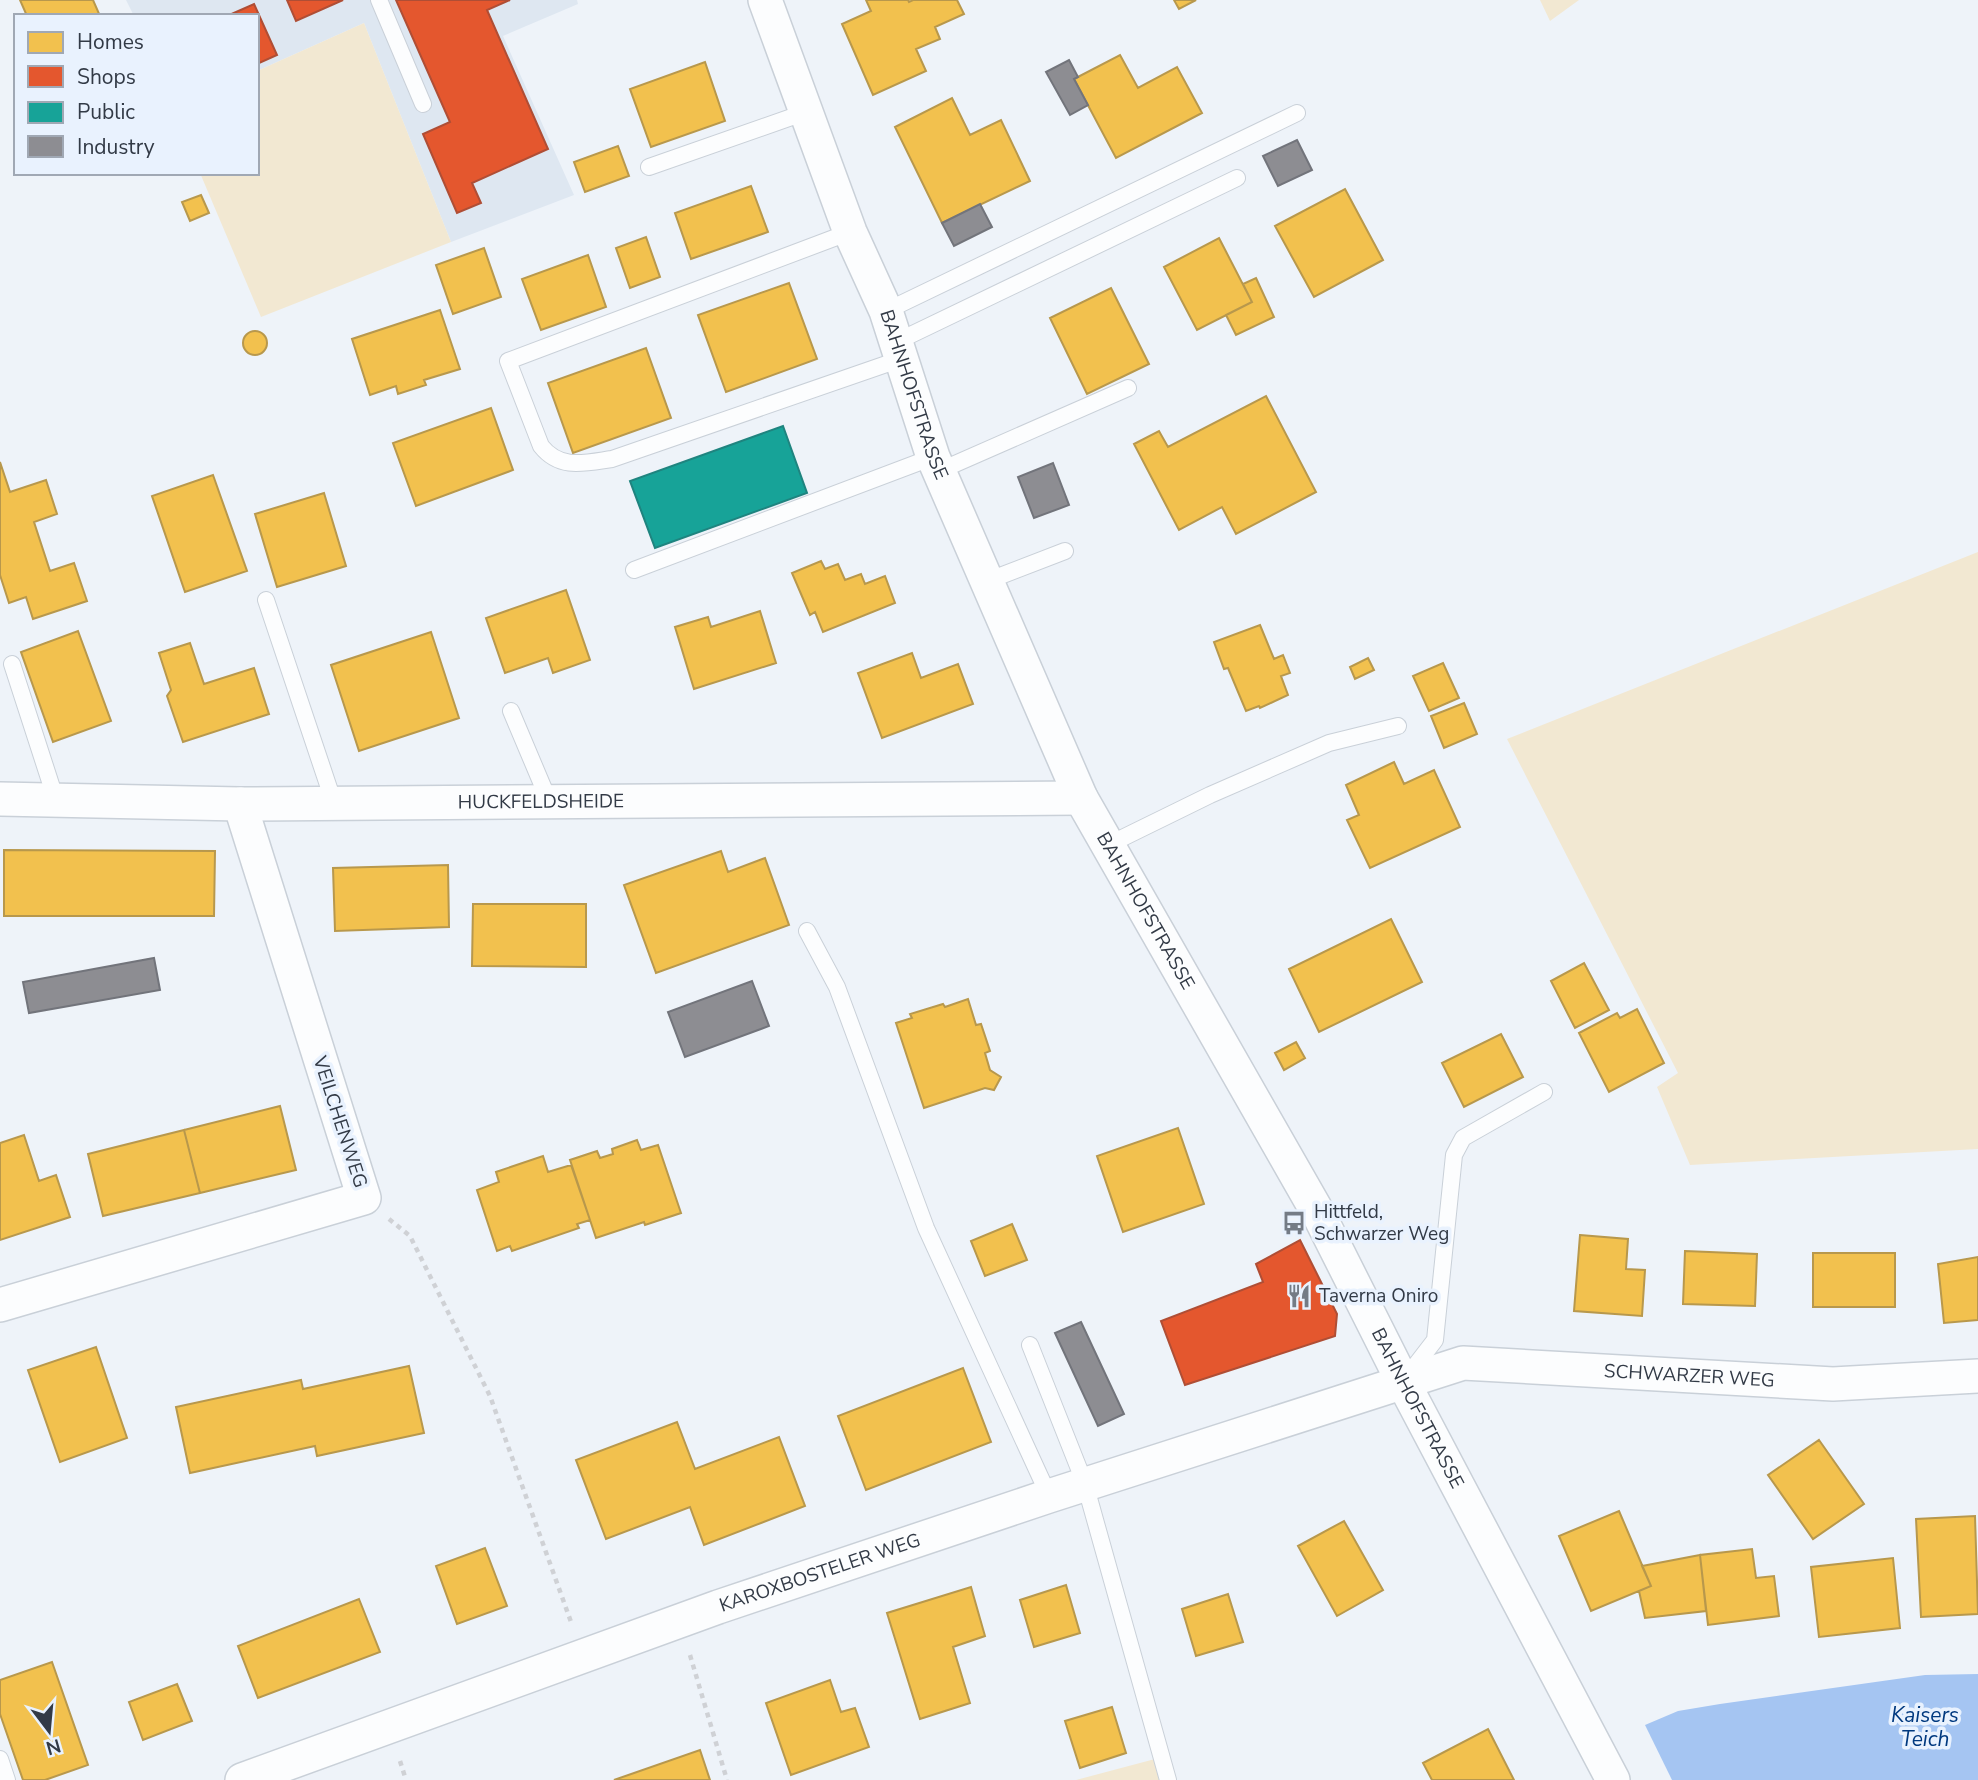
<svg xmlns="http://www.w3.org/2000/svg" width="1978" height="1780" viewBox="0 0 1978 1780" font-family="'Nunito Sans',sans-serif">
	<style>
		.built { fill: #dee7f1 }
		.green { fill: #f2e8d2 }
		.water { fill: #a5c5f2 }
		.homes { fill: #f2c14e; stroke: #b8984c; stroke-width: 2 }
		.shops { fill: #e4572e; stroke: #af4e35; stroke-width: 2 }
		.public { fill: #17a398; stroke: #1f847f; stroke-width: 2 }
		.industry { fill: #8d8d92; stroke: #72747b; stroke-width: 2 }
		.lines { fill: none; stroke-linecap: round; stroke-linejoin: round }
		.lane-casing { stroke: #c9d0d8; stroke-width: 18 }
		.street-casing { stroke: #c9d0d8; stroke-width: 36 }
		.path { stroke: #cfd1d5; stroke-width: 4.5; stroke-dasharray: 5 5; stroke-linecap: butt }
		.lane { stroke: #fcfdfe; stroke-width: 16 }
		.street { stroke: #fcfdfe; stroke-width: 33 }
		.labels { text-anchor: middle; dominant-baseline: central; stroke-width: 7; stroke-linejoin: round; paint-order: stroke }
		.street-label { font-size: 19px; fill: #323a46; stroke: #e9f2fe }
		.poi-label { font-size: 19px; fill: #323a46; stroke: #e9f2fe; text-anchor: start }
		.water-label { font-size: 21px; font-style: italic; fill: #00397f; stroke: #e9f2fe }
	</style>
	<rect width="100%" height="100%" fill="#eef3f9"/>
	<!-- built -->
	<path class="built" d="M 126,0 L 577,0 L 578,4 L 503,36 L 574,195 L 451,242 L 364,23 L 257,71 L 257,16 L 134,16 Z"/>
	<!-- green -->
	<path class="green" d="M 1540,0 L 1579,0 L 1550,21 Z
		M 364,23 L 451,242 L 261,317 L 200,173 L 257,173 L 257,71 Z
		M 1978,552 L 1978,1149 L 1690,1165 L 1657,1087 L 1678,1073 L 1507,739 Z
		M 1155,1759 L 1161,1780 L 1076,1780 Z"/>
	<!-- water -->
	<path class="water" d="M 1978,1674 L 1978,1780 L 1672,1780 L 1645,1725 L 1678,1711 L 1720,1704 L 1925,1675 Z"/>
	<!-- homes -->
	<path class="homes" d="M 20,0 L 93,0 L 100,16 L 27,16 Z
		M 866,0 L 908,0 L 909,2 L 913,0 L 957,0 L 964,14 L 935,27 L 940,39 L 916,49 L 926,71 L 873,95 L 842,24 L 871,11 Z
		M 1174,0 L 1196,0 L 1179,9 Z
		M 1120,55 L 1138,88 L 1177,67 L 1202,113 L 1116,158 L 1074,79 Z
		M 705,62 L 725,121 L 651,147 L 630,89 Z
		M 952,98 L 970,135 L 1001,120 L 1030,181 L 942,223 L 895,127 Z
		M 618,146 L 629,176 L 585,192 L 574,162 Z
		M 751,186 L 768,232 L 691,259 L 675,213 Z
		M 1345,189 L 1383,260 L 1314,297 L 1275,226 Z
		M 201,195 L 209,213 L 190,221 L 182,202 Z
		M 646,237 L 660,277 L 630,288 L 616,248 Z
		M 1219,238 L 1252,302 L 1197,330 L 1164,267 Z
		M 484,248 L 501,297 L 453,314 L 436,265 Z
		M 588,255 L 606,307 L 541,330 L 522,279 Z
		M 1256,278 L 1274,317 L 1236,335 L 1226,315 L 1252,302 L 1243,284 Z
		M 789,283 L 817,359 L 726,392 L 698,315 Z
		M 1111,288 L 1149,364 L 1087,394 L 1050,318 Z
		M 440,310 L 460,369 L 424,380 L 426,385 L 398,394 L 396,386 L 370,395 L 352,339 Z
		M243 343a12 12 0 1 1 24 0a12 12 0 1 1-24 0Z
		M 646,348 L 671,418 L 573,453 L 548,383 Z
		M 1266,396 L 1316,492 L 1236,534 L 1222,507 L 1179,530 L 1134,444 L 1159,431 L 1168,447 Z
		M 491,408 L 513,470 L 416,506 L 393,443 Z
		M 0,462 L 10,492 L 46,480 L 57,514 L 34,522 L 50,571 L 74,563 L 87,601 L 33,619 L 26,597 L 9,603 L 0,575 Z
		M 213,475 L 247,571 L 185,592 L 152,496 Z
		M 324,493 L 346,566 L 277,587 L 255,514 Z
		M 821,561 L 825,569 L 838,564 L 845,580 L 861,574 L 865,584 L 885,576 L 895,603 L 823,632 L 815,612 L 810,615 L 792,573 Z
		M 566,590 L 590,660 L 553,673 L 548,658 L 505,673 L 486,618 Z
		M 760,611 L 776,663 L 694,689 L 675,627 L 708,617 L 711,627 Z
		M 1260,625 L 1274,659 L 1283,655 L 1290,673 L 1281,676 L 1288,695 L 1260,708 L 1259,706 L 1246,711 L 1228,668 L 1224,669 L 1214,642 Z
		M 78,631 L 111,721 L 53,742 L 21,652 Z
		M 431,632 L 459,718 L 359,751 L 331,665 Z
		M 190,643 L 204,684 L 254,668 L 269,714 L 183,742 L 167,696 L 171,690 L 159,653 Z
		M 912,653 L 921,678 L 958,664 L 973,704 L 882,738 L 858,673 Z
		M 1368,658 L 1374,670 L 1355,679 L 1350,667 Z
		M 1443,663 L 1459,698 L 1429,711 L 1413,676 Z
		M 1464,703 L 1477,734 L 1444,748 L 1431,716 Z
		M 1394,762 L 1404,784 L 1434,770 L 1460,827 L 1370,868 L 1347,820 L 1359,815 L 1346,785 Z
		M 4,850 L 215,851 L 214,916 L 4,916 Z
		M 721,851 L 728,872 L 765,858 L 789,925 L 656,973 L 624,885 Z
		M 448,865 L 449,927 L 335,931 L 333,868 Z
		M 473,904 L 586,904 L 586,967 L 472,966 Z
		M 1391,919 L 1422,982 L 1319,1032 L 1289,969 Z
		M 1584,963 L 1609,1010 L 1575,1028 L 1551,981 Z
		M 968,999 L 976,1025 L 981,1024 L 990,1051 L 985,1053 L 990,1070 L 1001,1077 L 994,1090 L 985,1088 L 924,1108 L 896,1023 L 912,1018 L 910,1014 L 943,1004 L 945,1007 Z
		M 1637,1009 L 1664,1063 L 1609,1092 L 1579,1033 L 1617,1013 L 1620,1018 Z
		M 1501,1034 L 1523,1077 L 1464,1107 L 1442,1063 Z
		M 1296,1042 L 1305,1058 L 1284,1070 L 1275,1053 Z
		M 280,1106 L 296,1170 L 200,1193 L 184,1130 Z
		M 1178,1128 L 1204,1204 L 1123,1232 L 1097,1156 Z
		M 184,1130 L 200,1193 L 103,1216 L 88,1154 Z
		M 24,1135 L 39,1181 L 56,1175 L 70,1217 L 0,1240 L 0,1143 Z
		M 637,1140 L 641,1150 L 658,1145 L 681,1213 L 645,1225 L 644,1222 L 596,1238 L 570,1160 L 597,1151 L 600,1158 L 613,1154 L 612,1149 Z
		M 543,1156 L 548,1172 L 571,1165 L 590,1220 L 577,1224 L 579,1228 L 512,1251 L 510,1246 L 497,1251 L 477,1190 L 499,1182 L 496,1172 Z
		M 1012,1224 L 1027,1260 L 985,1276 L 971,1241 Z
		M 1580,1235 L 1628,1239 L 1626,1269 L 1645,1270 L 1642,1316 L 1574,1311 Z
		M 1685,1251 L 1757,1254 L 1755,1306 L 1683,1304 Z
		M 1813,1253 L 1895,1253 L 1895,1307 L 1813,1307 Z
		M 1978,1257 L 1978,1320 L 1944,1323 L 1938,1264 Z
		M 96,1347 L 127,1438 L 60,1462 L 28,1370 Z
		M 409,1366 L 424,1433 L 317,1456 L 315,1446 L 190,1473 L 176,1407 L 301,1380 L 303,1389 Z
		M 963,1368 L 991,1442 L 866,1490 L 838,1416 Z
		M 677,1422 L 695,1469 L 779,1437 L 805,1506 L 704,1545 L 690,1507 L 606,1539 L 576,1460 Z
		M 1819,1440 L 1864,1504 L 1813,1539 L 1768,1475 Z
		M 1619,1511 L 1651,1586 L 1591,1611 L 1559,1536 Z
		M 1975,1516 L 1978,1614 L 1921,1617 L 1916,1519 Z
		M 1344,1521 L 1383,1590 L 1337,1616 L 1298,1546 Z
		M 485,1548 L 507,1606 L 457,1624 L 436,1566 Z
		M 1752,1549 L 1756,1578 L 1774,1576 L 1779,1616 L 1708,1625 L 1700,1555 Z
		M 1700,1555 L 1706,1611 L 1645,1618 L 1639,1591 L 1651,1586 L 1642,1566 Z
		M 1893,1558 L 1900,1628 L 1819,1637 L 1811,1567 Z
		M 1066,1585 L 1080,1633 L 1034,1647 L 1020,1600 Z
		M 971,1587 L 985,1636 L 953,1647 L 970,1703 L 920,1719 L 887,1613 Z
		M 1228,1594 L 1243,1642 L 1196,1656 L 1182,1609 Z
		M 359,1599 L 380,1652 L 258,1698 L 238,1646 Z
		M 52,1662 L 88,1765 L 45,1780 L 23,1780 L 0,1714 L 0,1680 Z
		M 830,1680 L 841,1712 L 855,1708 L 869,1747 L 791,1775 L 766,1703 Z
		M 177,1684 L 192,1721 L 143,1740 L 129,1702 Z
		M 1112,1707 L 1126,1753 L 1080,1768 L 1065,1721 Z
		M 1488,1729 L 1514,1780 L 1432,1780 L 1423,1763 Z
		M 700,1750 L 710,1780 L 614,1780 Z"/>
	<!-- shops -->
	<path class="shops" d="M 287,0 L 343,0 L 296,21 Z
		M 396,0 L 510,0 L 487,10 L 548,149 L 472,183 L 481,203 L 457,213 L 423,134 L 450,122 Z
		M 254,4 L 277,55 L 257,64 L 257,16 L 227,16 Z
		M 1300,1240 L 1337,1314 L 1335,1336 L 1185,1385 L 1161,1321 L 1263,1282 L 1256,1264 Z"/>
	<!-- public -->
	<path class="public" d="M 783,426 L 807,493 L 655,548 L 630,481 Z"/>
	<!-- industry -->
	<path class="industry" d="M 1069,60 L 1078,77 L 1074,79 L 1088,105 L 1070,115 L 1046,72 Z
		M 1297,140 L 1312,170 L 1278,186 L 1263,156 Z
		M 980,204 L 992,227 L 954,246 L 942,223 Z
		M 1053,463 L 1069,505 L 1034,518 L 1018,477 Z
		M 154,958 L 160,990 L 29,1013 L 23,982 Z
		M 752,981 L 769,1026 L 685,1057 L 668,1012 Z
		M 1081,1322 L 1124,1414 L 1098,1426 L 1055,1333 Z"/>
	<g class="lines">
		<!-- lane casing -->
		<g class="lane-casing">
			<path id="lane" d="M 379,0 L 423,104
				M 649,167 L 806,112
				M 850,232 L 508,361 L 541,446 C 560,470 584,463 612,459 L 901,359
				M 886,311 L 1297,113
				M 896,342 L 1237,178
				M 939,471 L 1128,388
				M 634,570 L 933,457
				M 987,581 L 1065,551
				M 266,600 L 334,803
				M 12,664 L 56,800
				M 511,711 L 549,801
				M 1108,845 L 1210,795 L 1329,743 L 1398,726
				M 807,931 L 837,987 L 926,1228 L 1049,1496
				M 1030,1345 L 1085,1484 L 1168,1780
				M 1408,1375 L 1435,1340 L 1454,1155 L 1463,1138 L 1544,1092
				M 0,1759 L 7,1780"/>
		</g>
		<!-- street casing -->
		<g class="street-casing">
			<g id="street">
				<path id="s1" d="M 765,0 L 850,232 L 886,311 L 933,457 L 1081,798 L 1318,1213 L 1403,1382 L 1613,1780"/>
				<path id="s2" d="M 0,799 L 240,804 L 1081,798"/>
				<path d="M 0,1305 L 364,1198 L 240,804"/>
				<path id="s3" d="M 242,1780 L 718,1607 L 1049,1496 L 1463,1363 L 1833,1384 L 1978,1376"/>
			</g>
		</g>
		<!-- path -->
		<path class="path" d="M 389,1219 L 410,1236 L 490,1396 L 571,1622
			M 690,1655 L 727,1780
			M 400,1761 L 406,1780"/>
		<!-- lane -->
		<use href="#lane" class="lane"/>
		<!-- street -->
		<use href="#street" class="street"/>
	</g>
	<!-- icons -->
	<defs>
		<g id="bus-bare" transform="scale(1.89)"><path d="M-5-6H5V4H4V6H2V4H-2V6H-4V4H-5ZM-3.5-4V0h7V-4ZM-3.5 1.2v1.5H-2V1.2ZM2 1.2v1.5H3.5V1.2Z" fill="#747b85" stroke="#e9f2fe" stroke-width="2.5" paint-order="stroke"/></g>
		<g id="restaurant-bare" transform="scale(1.89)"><path d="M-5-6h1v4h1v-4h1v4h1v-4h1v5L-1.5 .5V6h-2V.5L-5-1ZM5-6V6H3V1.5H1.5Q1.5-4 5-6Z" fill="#747b85" stroke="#e9f2fe" stroke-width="2.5" paint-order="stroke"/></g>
	</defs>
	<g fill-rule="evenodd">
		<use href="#bus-bare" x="1294" y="1223"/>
		<use href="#restaurant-bare" x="1299" y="1296"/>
	</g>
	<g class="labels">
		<!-- street labels -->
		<g class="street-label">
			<text stroke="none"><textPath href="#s1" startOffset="422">BAHNHOFSTRASSE</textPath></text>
			<text stroke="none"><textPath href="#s2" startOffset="541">HUCKFELDSHEIDE</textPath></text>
			<text stroke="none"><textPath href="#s1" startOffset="989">BAHNHOFSTRASSE</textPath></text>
			<text transform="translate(340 1122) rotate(72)">VEILCHENWEG</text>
			<text stroke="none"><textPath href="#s3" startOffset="1517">SCHWARZER WEG</textPath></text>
			<text stroke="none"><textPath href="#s1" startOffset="1556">BAHNHOFSTRASSE</textPath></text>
			<text stroke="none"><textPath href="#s3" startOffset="614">KAROXBOSTELER WEG</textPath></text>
		</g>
		<!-- poi labels -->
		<g class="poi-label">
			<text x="1314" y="1212">Hittfeld,<tspan x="1314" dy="22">Schwarzer Weg</tspan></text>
			<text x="1319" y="1296">Taverna Oniro</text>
		</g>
		<!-- water labels -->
		<g class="water-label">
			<text x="1925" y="1715">Kaisers<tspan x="1925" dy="24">Teich</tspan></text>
		</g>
	</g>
	<!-- legend -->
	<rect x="14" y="14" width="245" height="161" fill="#e9f2fe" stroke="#a0a8b4" stroke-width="2"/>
	<rect x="28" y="32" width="35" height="21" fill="#f2c14e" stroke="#a0a8b4" stroke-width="2"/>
	<text x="77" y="49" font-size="21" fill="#323a46">Homes</text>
	<rect x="28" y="66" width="35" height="21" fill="#e4572e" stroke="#a0a8b4" stroke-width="2"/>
	<text x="77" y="84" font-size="21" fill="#323a46">Shops</text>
	<rect x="28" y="102" width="35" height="21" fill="#17a398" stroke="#a0a8b4" stroke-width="2"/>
	<text x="77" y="119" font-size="21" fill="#323a46">Public</text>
	<rect x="28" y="136" width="35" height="21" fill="#8d8d92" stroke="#a0a8b4" stroke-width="2"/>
	<text x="77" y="154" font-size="21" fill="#323a46">Industry</text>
	<!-- north arrow -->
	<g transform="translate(49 1731) rotate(164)" stroke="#e9f2fe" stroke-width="5" paint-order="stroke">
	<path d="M0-5L12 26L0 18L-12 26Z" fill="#323a46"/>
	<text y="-10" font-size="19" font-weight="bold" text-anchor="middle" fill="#323a46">N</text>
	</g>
</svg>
